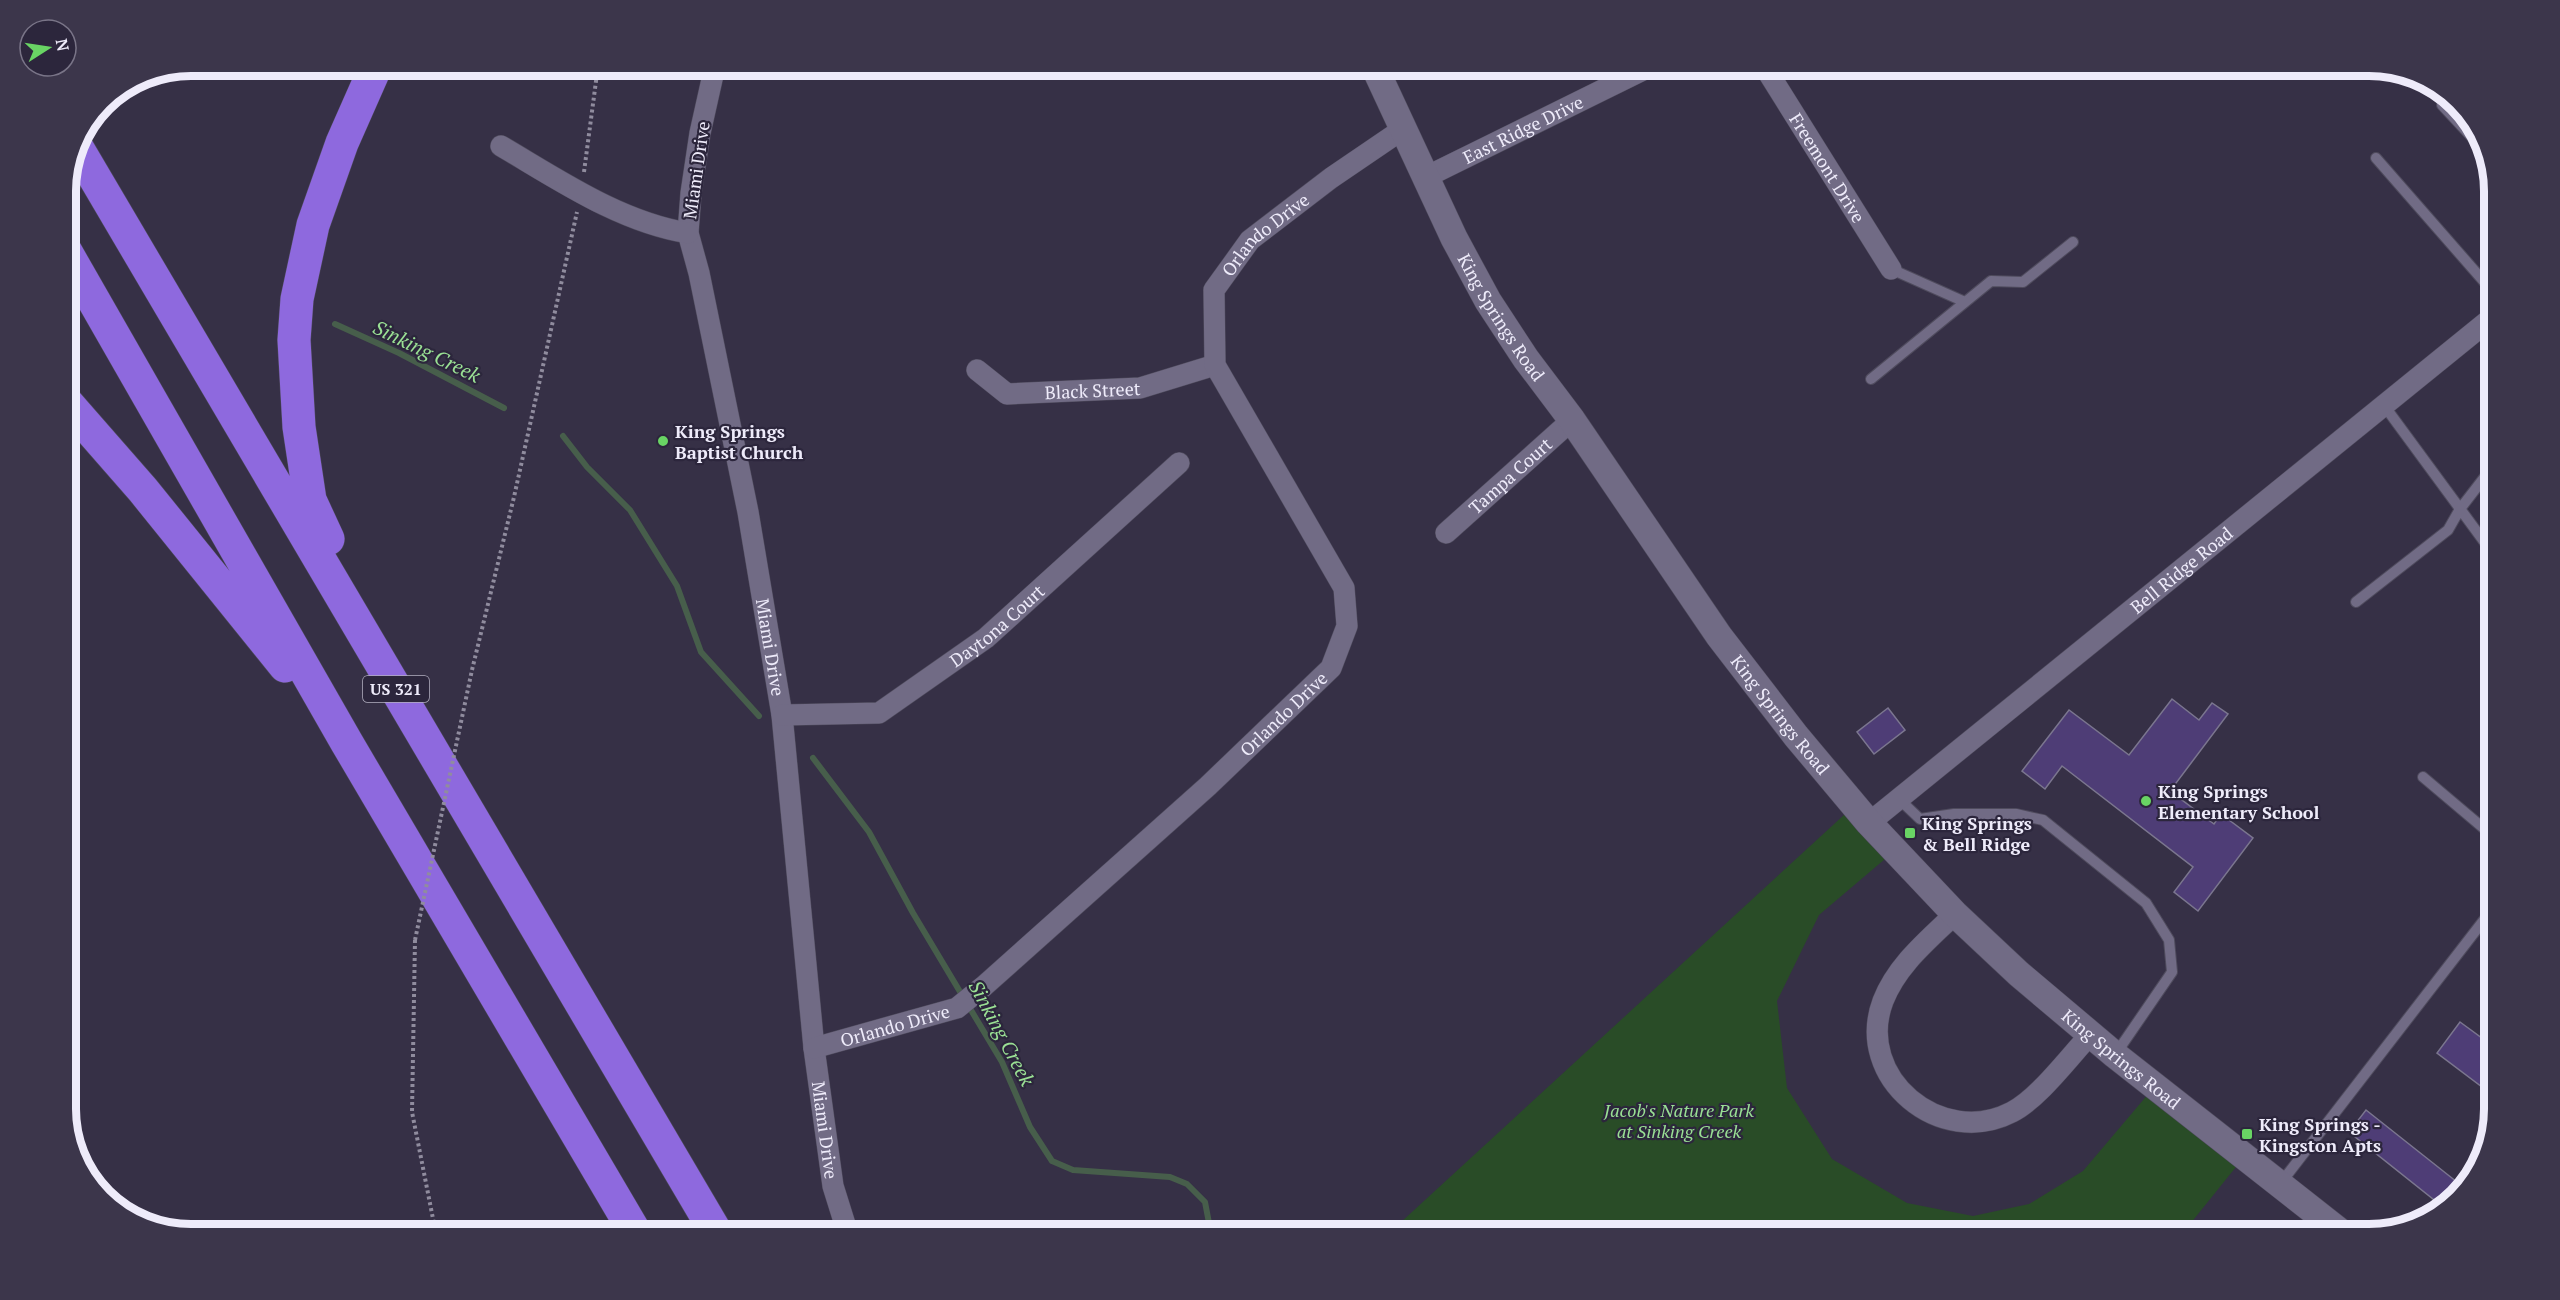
<svg xmlns="http://www.w3.org/2000/svg" width="2560" height="1300" viewBox="0 0 2560 1300" font-family="'PT Serif',serif">
	<style>
		.green { fill: #294c27 }
		.lines { fill: none; stroke-linecap: round; stroke-linejoin: round }
		.stream { stroke: #475e4b; stroke-width: 6 }
		.building { fill: #4e3d76; stroke: #7b768f; stroke-width: 1.5 }
		.service-casing { stroke: #4f4b5d; stroke-width: 12 }
		.minor-casing { stroke: #4f4b5d; stroke-width: 22 }
		.tertiary-casing { stroke: #4f4b5d; stroke-width: 28 }
		.motorway-casing { stroke: #4f4b5d; stroke-width: 34 }
		.path { stroke: #908c9e; stroke-width: 4; stroke-dasharray: 3 3; stroke-linecap: butt }
		.service { stroke: #716b85; stroke-width: 10 }
		.minor { stroke: #716b85; stroke-width: 21 }
		.tertiary { stroke: #716b85; stroke-width: 27 }
		.motorway { stroke: #8e69de; stroke-width: 33 }
		.path-bridge { stroke: #908c9e; stroke-width: 4; stroke-dasharray: 3 3; stroke-linecap: butt }
		.poi-dot { fill: #69d464; stroke: #2c263c; stroke-width: 2 }
		.labels { text-anchor: middle; dominant-baseline: central; stroke-width: 4.5; stroke-linejoin: round; paint-order: stroke }
		.shield { fill: #2c263c; stroke: #b4b0c1; stroke-width: 1.5 }
		.shield-label { font-size: 16px; font-weight: bold; fill: #eeebfa }
		.street-label { font-size: 18px; fill: #eeebfa; stroke: #2c263c }
		.poi-label { font-size: 18px; font-weight: bold; fill: #eeebfa; stroke: #2c263c; text-anchor: start }
		.park-label { font-size: 18px; font-style: italic; fill: #99df94; stroke: #2c263c }
		.water-label { font-size: 20px; font-style: italic; fill: #9ae094; stroke: #2c263c }
		.rim { fill: none; stroke: #eeebfa; stroke-width: 8 }
	</style>
	<rect width="100%" height="100%" fill="#363046"/>
	<!-- green -->
	<path class="green" d="M 1845,814 L 1885,859 L 1819,915 L 1777,1001 L 1787,1088 L 1832,1159 L 1907,1203 L 1973,1216 L 2029,1204 L 2083,1171 L 2155,1086 L 2244,1157 L 2182,1234 L 1388,1234 Z"/>
	<g class="lines">
		<!-- stream -->
		<path class="stream" d="M 335,324 L 399,353 L 504,408
			M 563,436 L 587,467 L 630,510 L 677,586 L 701,652 L 759,716
			M 813,758 L 869,832 L 913,913 L 1002,1062 L 1030,1127 L 1052,1161 L 1073,1170 L 1170,1177 L 1187,1184 L 1205,1202 L 1209,1223 L 1206,1234"/>
	</g>
	<!-- building -->
	<path class="building" d="M 2172,699 L 2199,720 L 2212,703 L 2228,714 L 2170,791 L 2214,824 L 2221,814 L 2253,838 L 2198,911 L 2174,892 L 2193,867 L 2062,766 L 2045,789 L 2022,771 L 2069,710 L 2129,755 Z
		M 1888,708 L 1905,730 L 1874,754 L 1857,732 Z
		M 2460,1022 L 2494,1047 L 2494,1096 L 2437,1053 Z
		M 2366,1110 L 2462,1186 L 2443,1207 L 2349,1132 Z"/>
	<g class="lines">
		<!-- service casing -->
		<g class="service-casing">
			<path id="service" d="M 2442,105 L 2482,148
				M 2376,158 L 2494,293
				M 1891,269 L 1965,302
				M 1871,379 L 1991,281 L 2023,282 L 2073,242
				M 2383,404 L 2494,555
				M 2356,602 L 2448,530 L 2460,509 L 2494,465
				M 2423,777 L 2494,837
				M 1899,799 L 1920,819 L 1954,814 L 2016,814 L 2043,820 L 2146,903 L 2169,940 L 2172,972 L 2115,1055
				M 2280,1184 L 2494,907"/>
		</g>
		<!-- minor casing -->
		<g class="minor-casing">
			<g id="minor">
				<path id="s1" d="M 715,66 L 700,133 L 691,193 L 688,233 L 699,273 L 748,512 L 782,715 L 814,1048 L 833,1186 L 848,1234"/>
				<path id="s2" d="M 1764,66 L 1891,269"/>
				<path d="M 501,146 C 559,180 620,222 688,233"/>
				<path id="s3" d="M 1426,177 L 1651,66"/>
				<path id="s4" d="M 977,370 L 1007,394 L 1140,388 L 1215,365"/>
				<path id="s5" d="M 1446,533 L 1572,420"/>
				<path id="s6" d="M 782,715 L 879,713 L 986,638 L 1179,463"/>
				<path id="s7" d="M 1869,823 L 2494,316"/>
				<path d="M 1955,914 C 1928,940 1897,965 1883,1001 C 1854,1078 1941,1149 2012,1112 C 2039,1098 2069,1057 2090,1035"/>
				<path id="s8" d="M 814,1048 L 957,1008 L 984,986 L 1208,786 L 1331,668 L 1347,626 L 1344,588 L 1215,365 L 1214,290 L 1250,240 L 1331,178 L 1403,129"/>
			</g>
		</g>
		<!-- tertiary casing -->
		<g class="tertiary-casing">
			<g id="tertiary">
				<path id="s9" d="M 1374,66 L 1454,238 L 1488,301 L 1526,359 L 1572,420 L 1719,636 L 1796,736 L 1869,823 L 1955,914 L 2019,974 L 2115,1055 L 2343,1234"/>
			</g>
		</g>
		<!-- motorway casing -->
		<g class="motorway-casing">
			<path id="motorway" d="M 75,144 L 717,1234
				M 66,252 L 347,743 L 636,1234
				M 66,402 L 143,490 L 285,666
				M 328,539 L 310,500 L 299,427 L 294,340 L 297,299 L 313,225 L 342,143 L 376,66"/>
		</g>
		<!-- path -->
		<path class="path" d="M 584,172 L 598,66
			M 472,670 L 514,497 L 577,212
			M 415,940 L 412,1112 L 436,1234"/>
		<!-- service -->
		<use href="#service" class="service"/>
		<!-- minor -->
		<use href="#minor" class="minor"/>
		<!-- tertiary -->
		<use href="#tertiary" class="tertiary"/>
		<!-- motorway -->
		<use href="#motorway" class="motorway"/>
		<!-- path-bridge -->
		<path class="path-bridge" d="M 415,940 L 472,670"/>
	</g>
	<!-- markers -->
	<g class="poi-dot">
		<circle cx="663" cy="441" r="6"/>
		<circle cx="2146" cy="801" r="6"/>
		<rect x="1904" y="827" width="12" height="12" rx="3"/>
		<rect x="2241" y="1128" width="12" height="12" rx="3"/>
	</g>
	<g class="labels">
		<!-- shield labels -->
		<rect class="shield" x="363" y="676" width="66" height="26" rx="4.5"/>
		<g class="shield-label">
			<text x="396" y="689">US 321</text>
		</g>
		<!-- street labels -->
		<g class="street-label">
			<text stroke="none"><textPath href="#s3" startOffset="108">East Ridge Drive</textPath></text>
			<text stroke="none"><textPath href="#s2" startOffset="120">Freemont Drive</textPath></text>
			<text transform="translate(696 170) rotate(-82)">Miami Drive</text>
			<text stroke="none"><textPath href="#s8" startOffset="1146">Orlando Drive</textPath></text>
			<text stroke="none"><textPath href="#s9" startOffset="282">King Springs Road</textPath></text>
			<text stroke="none"><textPath href="#s4" startOffset="124">Black Street</textPath></text>
			<text stroke="none"><textPath href="#s5" startOffset="86">Tampa Court</textPath></text>
			<text stroke="none"><textPath href="#s7" startOffset="402">Bell Ridge Road</textPath></text>
			<text stroke="none"><textPath href="#s6" startOffset="244">Daytona Court</textPath></text>
			<text stroke="none"><textPath href="#s1" startOffset="592">Miami Drive</textPath></text>
			<text stroke="none"><textPath href="#s8" startOffset="588">Orlando Drive</textPath></text>
			<text stroke="none"><textPath href="#s9" startOffset="768">King Springs Road</textPath></text>
			<text stroke="none"><textPath href="#s8" startOffset="84">Orlando Drive</textPath></text>
			<text stroke="none"><textPath href="#s9" startOffset="1254">King Springs Road</textPath></text>
			<text stroke="none"><textPath href="#s1" startOffset="1078">Miami Drive</textPath></text>
		</g>
		<!-- poi labels -->
		<g class="poi-label">
			<text x="675" y="431">King Springs<tspan x="675" dy="21">Baptist Church</tspan></text>
			<text x="2158" y="791">King Springs<tspan x="2158" dy="21">Elementary School</tspan></text>
			<text x="1922" y="823">King Springs<tspan x="1922" dy="21">&amp; Bell Ridge</tspan></text>
			<text x="2259" y="1124">King Springs -<tspan x="2259" dy="21">Kingston Apts</tspan></text>
		</g>
		<!-- park labels -->
		<g class="park-label">
			<text x="1679" y="1110">Jacob's Nature Park<tspan x="1679" dy="21">at Sinking Creek</tspan></text>
		</g>
		<!-- water labels -->
		<g class="water-label">
			<text transform="translate(427 351) rotate(26)">Sinking Creek</text>
			<text transform="translate(1002 1033) rotate(62)">Sinking Creek</text>
		</g>
	</g>
	<!-- crop -->
	<path d="M0 0H2560V1300H0ZM191 76H2369A115 115 0 0 1 2484 191V1109A115 115 0 0 1 2369 1224H191A115 115 0 0 1 76 1109V191A115 115 0 0 1 191 76Z" fill="#3c364b" fill-rule="evenodd"/>
	<path class="rim" d="M191 76H2369A115 115 0 0 1 2484 191V1109A115 115 0 0 1 2369 1224H191A115 115 0 0 1 76 1109V191A115 115 0 0 1 191 76Z"/>
	<!-- north arrow -->
	<g transform="translate(48 48) rotate(78)"><circle r="28" fill="#2c263c" stroke="#7a7588" stroke-width="1.5"/>
	<path d="M0-4.5L10 22L0 15L-10 22Z" fill="#69d464"/>
	<text y="-9" font-size="16" font-weight="bold" text-anchor="middle" fill="#eeebfa">N</text>
	</g>
</svg>
